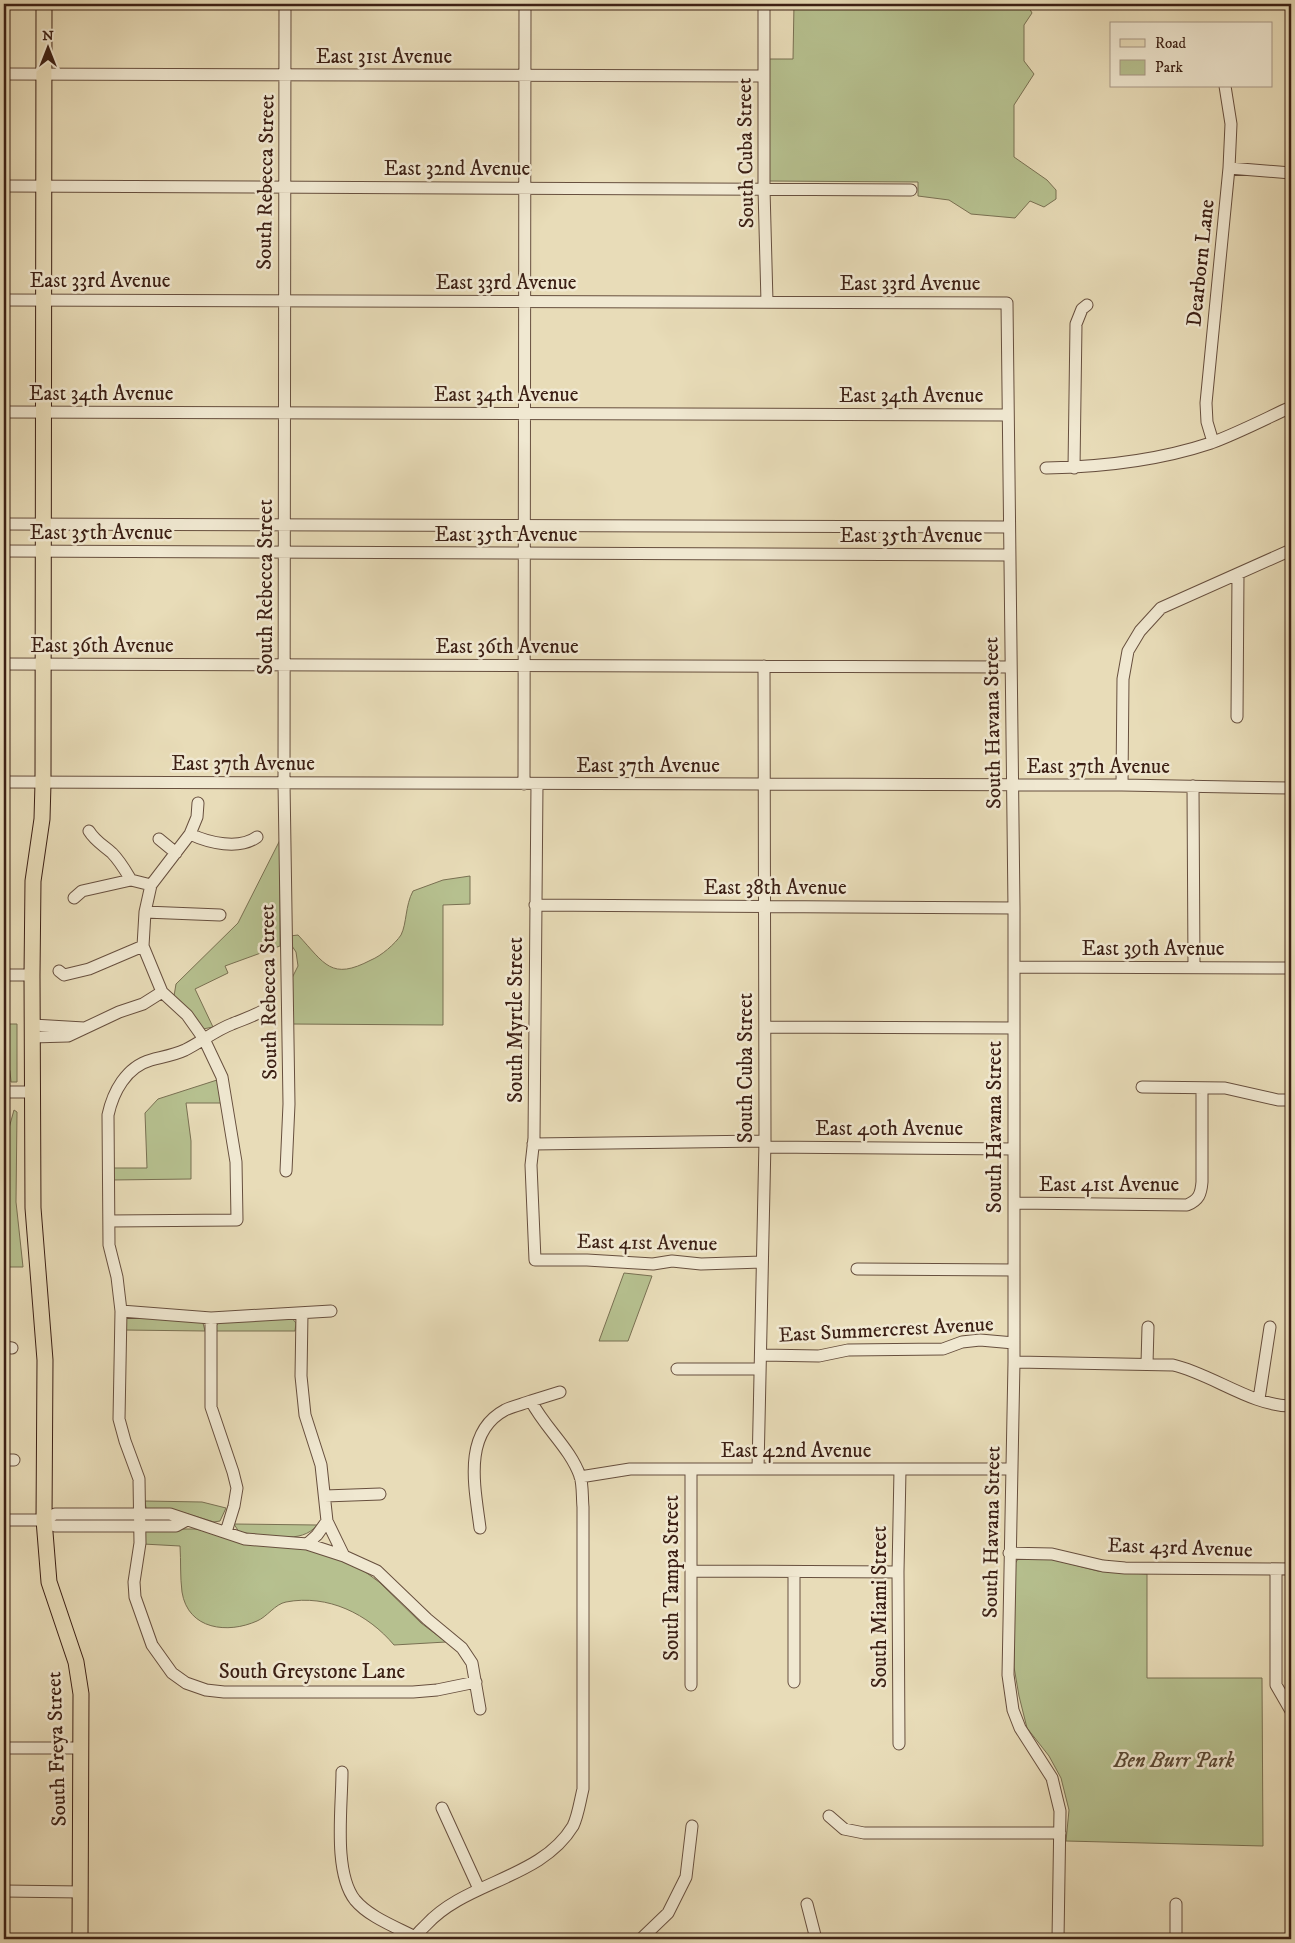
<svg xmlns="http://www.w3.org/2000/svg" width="1295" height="1943" viewBox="0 0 1295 1943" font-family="'IM FELL DW Pica',serif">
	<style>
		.green { fill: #b6c08f; stroke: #797052 }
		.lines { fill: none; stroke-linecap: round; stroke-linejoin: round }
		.minor-casing { stroke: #674f3e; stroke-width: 13 }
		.major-casing { stroke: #3c2015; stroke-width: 17 }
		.minor { stroke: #f0e8d1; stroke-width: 11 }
		.major { stroke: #e8dcb8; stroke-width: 15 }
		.labels { text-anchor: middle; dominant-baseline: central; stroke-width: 5; stroke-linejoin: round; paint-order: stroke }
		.street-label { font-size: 21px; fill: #3c2015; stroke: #f0e8d1 }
		.park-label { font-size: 21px; font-style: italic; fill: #5a4834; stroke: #f0e8d1 }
	</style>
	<rect width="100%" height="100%" fill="#e8dcb8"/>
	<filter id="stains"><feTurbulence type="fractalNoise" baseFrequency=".004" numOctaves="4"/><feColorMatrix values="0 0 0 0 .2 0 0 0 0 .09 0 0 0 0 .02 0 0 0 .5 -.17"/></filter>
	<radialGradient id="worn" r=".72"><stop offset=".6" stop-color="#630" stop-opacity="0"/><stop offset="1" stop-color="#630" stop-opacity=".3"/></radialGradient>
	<!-- green -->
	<path class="green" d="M 794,4 L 1027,4 L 1032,13 L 1024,25 L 1024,61 L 1034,74 L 1014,105 L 1014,157 L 1047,180 L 1056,190 L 1056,199 L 1044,207 L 1030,201 L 1015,218 L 971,214 L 949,200 L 918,196 L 918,182 L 769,181 L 768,59 L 793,59 Z
		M 280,840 L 280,946 L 225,966 L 228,973 L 195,989 L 213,1027 L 203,1029 L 174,996 L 176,984 L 238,923 Z
		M 470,876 L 470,904 L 443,905 L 443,1025 L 292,1024 L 291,980 L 298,966 L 296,952 L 290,943 L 290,936 L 298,935 C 325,964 331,981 371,960 C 381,956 395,944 401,935 C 407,923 405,906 413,891 L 443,880 Z
		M 4,1024 L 17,1024 L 17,1082 L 11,1082 L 10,1071 L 4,1056 Z
		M 217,1080 L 222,1103 L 186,1103 L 191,1141 L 191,1179 L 112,1180 L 112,1168 L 147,1168 L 145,1113 L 158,1099 Z
		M 14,1110 L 17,1112 L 16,1202 L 23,1267 L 4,1267 L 4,1146 Z
		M 624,1273 L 652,1276 L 628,1341 L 599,1341 Z
		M 130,1316 L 198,1321 L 203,1323 L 205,1331 L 124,1330 L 126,1318 Z
		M 291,1317 L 296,1323 L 295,1331 L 215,1331 L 215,1327 L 220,1322 Z
		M 145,1501 L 202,1502 L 226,1508 L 220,1521 L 214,1522 L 172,1509 L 149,1510 L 146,1508 Z
		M 234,1524 L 317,1525 C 302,1545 267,1535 245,1533 L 239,1532 Z
		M 150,1529 L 195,1529 L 302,1548 L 344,1561 L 364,1571 L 379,1582 L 421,1623 L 446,1642 L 394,1645 C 368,1614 328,1594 286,1602 C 275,1604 267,1617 257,1621 C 228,1634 188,1630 182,1592 C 180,1577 181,1561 180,1546 L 143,1544 L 145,1532 Z
		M 1018,1559 L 1051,1559 L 1098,1571 L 1147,1574 L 1147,1678 L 1262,1678 L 1263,1846 L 1066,1841 L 1069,1810 L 1061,1778 L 1049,1756 L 1027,1728 L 1019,1696 L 1014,1667 L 1014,1565 Z"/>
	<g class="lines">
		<!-- minor casing -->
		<g class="minor-casing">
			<path id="minor" d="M 285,4 L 284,783 L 289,1104 L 286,1171
				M 764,4 L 764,189 L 767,302
				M 4,74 L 763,76
				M 1229,168 L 1291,173
				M 4,186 L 911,190
				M 4,300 L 1007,303 L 1014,908 L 1014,1362 L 1008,1675 L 1013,1710 L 1020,1728 L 1052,1778 L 1060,1811 L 1058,1939
				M 4,412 L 1008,415
				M 1213,442 L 1207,422 L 1206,403 L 1229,168 L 1231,124 L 1225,86
				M 1046,468 C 1102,467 1157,461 1211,443 C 1238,433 1265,419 1291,407
				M 1074,468 L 1076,324 L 1082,309 L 1087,305
				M 4,524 L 1008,527
				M 4,551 L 1008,555
				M 4,664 L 1011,667
				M 1237,717 L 1238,574
				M 4,782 L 1122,785 L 1291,788
				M 524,784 L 525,4
				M 537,784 L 534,1138 L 531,1165 L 535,1260 L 587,1260 L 653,1264 L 672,1261 L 701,1264 L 762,1262
				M 1122,785 L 1123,679 L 1128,651 L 1140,631 L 1161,608 L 1291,550
				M 1193,786 L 1194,967
				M 89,831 C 95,841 103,845 112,853 C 120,861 125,870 131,880 L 151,885
				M 190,834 C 209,843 239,850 257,837
				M 159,839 L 176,853
				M 74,898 L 82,891 L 131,880
				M 535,905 L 1014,908
				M 145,912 L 220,915
				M 1014,967 L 1291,968
				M 59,971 L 64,975 L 89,969 L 143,946
				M 4,975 L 32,975
				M 264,1010 C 254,1016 244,1019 232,1024 C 216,1030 201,1042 185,1050 C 174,1055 162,1057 151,1060 C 126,1067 113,1092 108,1115 L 109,1245 L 117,1277 L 121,1311 L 119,1419 L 125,1441 L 139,1479 L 140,1543 L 134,1582 L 135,1597 L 152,1645 L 172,1673 L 186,1683 L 206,1690 L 224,1692 L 413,1692 L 437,1690 L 476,1682
				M 33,1025 L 84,1028
				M 765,1027 L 1014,1028
				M 32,1037 L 68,1036 L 119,1012 L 143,1004 L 162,992
				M 1142,1087 L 1225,1088 L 1278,1100 L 1291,1100
				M 4,1092 L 33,1092
				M 533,1144 L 765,1141
				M 765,1147 L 1014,1149
				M 1014,1203 L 1187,1205 C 1199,1200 1201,1194 1202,1182 L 1202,1088
				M 109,1221 L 237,1220 L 236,1162 L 222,1077 L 204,1039 L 187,1015 L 162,992 L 143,946 L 145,912 L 151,885 L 190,834 L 197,817 L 198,803
				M 857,1269 L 1014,1270
				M 121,1311 L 211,1318 L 331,1311
				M 302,1313 L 301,1376 L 305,1415 L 321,1465 L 327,1521 L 344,1556
				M 211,1318 L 211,1407 L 233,1472 L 237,1488 L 234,1506 L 226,1532
				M 4,1347 L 12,1348
				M 761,1355 L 819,1356 L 848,1350 L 943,1349 L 962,1342 L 980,1340 L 1014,1343
				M 1014,1362 L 1173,1365 C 1212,1374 1252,1406 1291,1406
				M 1147,1364 L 1148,1327
				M 677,1369 L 759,1369
				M 1259,1399 L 1270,1327
				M 4,1460 L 14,1460
				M 758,1469 L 765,1141 L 764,666
				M 580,1477 L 630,1469 L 1012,1469
				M 325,1496 L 380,1494
				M 4,1520 L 44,1520 L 55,1526 L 176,1526 L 187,1520
				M 44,1520 L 55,1514 L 170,1514 L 245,1539 L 307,1544 L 344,1556 L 377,1571 L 427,1619 L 462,1648 L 472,1663 L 480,1709
				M 480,1528 C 475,1488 462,1433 505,1410 C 513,1406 523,1404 531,1401
				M 307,1544 L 317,1535 L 327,1521
				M 1009,1553 L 1052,1554 L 1103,1566 L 1125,1568 L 1291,1569
				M 1276,1569 L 1276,1685 L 1291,1711
				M 691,1571 L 898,1572
				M 794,1682 L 794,1572
				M 691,1685 L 691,1470
				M 899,1744 L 898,1572 L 900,1470
				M 4,1748 L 81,1748
				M 342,1772 C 342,1807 333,1872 355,1900 C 369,1917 396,1927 415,1937
				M 442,1808 L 479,1889
				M 829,1816 L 844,1829 L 864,1833 L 1060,1833
				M 4,1891 L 81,1892
				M 807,1904 L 816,1939
				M 1176,1904 L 1176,1939
				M 414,1939 C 416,1934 422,1929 426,1925 C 466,1881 541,1879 573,1826 C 578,1816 580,1801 583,1789 L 583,1507 C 582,1497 583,1485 580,1476 C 570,1448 545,1428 531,1401 L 560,1392
				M 641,1939 L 668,1913 L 686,1877 L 692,1826"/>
		</g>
		<!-- major casing -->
		<g class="major-casing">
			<path id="major" d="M 44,4 L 43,783 L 42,819 L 33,881 L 32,975 L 33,1208 L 45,1360 L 44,1520 L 49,1582 L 76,1662 L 81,1694 L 80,1939"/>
		</g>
		<!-- minor -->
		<use href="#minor" class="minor"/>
		<!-- major -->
		<use href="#major" class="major"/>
	</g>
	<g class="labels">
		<!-- street labels -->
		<g class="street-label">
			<text x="384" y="57">East 31st Avenue</text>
			<text transform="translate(746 153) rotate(-91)">South Cuba Street</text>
			<text x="457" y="169">East 32nd Avenue</text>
			<text transform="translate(266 182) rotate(-89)">South Rebecca Street</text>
			<text transform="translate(1201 263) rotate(-84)">Dearborn Lane</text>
			<text x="100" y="281">East 33rd Avenue</text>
			<text x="506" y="283">East 33rd Avenue</text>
			<text x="910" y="284">East 33rd Avenue</text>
			<text x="101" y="394">East 34th Avenue</text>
			<text x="506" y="395">East 34th Avenue</text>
			<text x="911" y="396">East 34th Avenue</text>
			<text x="101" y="533">East 35th Avenue</text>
			<text x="506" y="535">East 35th Avenue</text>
			<text x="911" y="536">East 35th Avenue</text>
			<text transform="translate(266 587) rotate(-90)">South Rebecca Street</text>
			<text x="102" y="646">East 36th Avenue</text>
			<text x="507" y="647">East 36th Avenue</text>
			<text transform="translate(993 723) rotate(-91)">South Havana Street</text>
			<text x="243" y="764">East 37th Avenue</text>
			<text x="648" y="766">East 37th Avenue</text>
			<text x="1098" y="767">East 37th Avenue</text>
			<text x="775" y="888">East 38th Avenue</text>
			<text x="1153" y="949">East 39th Avenue</text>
			<text transform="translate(269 992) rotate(-91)">South Rebecca Street</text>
			<text transform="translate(516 1020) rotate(-90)">South Myrtle Street</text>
			<text transform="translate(746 1068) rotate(-90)">South Cuba Street</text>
			<text transform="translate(995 1127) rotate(-90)">South Havana Street</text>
			<text x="889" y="1129">East 40th Avenue</text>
			<text x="1109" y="1185">East 41st Avenue</text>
			<text transform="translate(647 1243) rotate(1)">East 41st Avenue</text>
			<text transform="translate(886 1330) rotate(-3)">East Summercrest Avenue</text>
			<text x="796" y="1451">East 42nd Avenue</text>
			<text transform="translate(992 1532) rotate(-89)">South Havana Street</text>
			<text transform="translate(1180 1548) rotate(2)">East 43rd Avenue</text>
			<text transform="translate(672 1578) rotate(-90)">South Tampa Street</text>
			<text transform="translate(880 1607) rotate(-90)">South Miami Street</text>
			<text x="312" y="1672">South Greystone Lane</text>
			<text transform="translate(57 1749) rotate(-92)">South Freya Street</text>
		</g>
		<!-- park labels -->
		<g class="park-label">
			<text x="1174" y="1761">Ben Burr Park</text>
		</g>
	</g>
	<!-- margin -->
	<rect width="1295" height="1943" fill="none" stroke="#e8dcb8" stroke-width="20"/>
	<rect x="5" y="5" width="1285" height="1933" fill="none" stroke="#3c2015" stroke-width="2.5"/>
	<rect x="10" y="10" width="1275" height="1923" fill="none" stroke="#3c2015"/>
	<!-- legend -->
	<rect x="1110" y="22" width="162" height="65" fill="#f0e8d1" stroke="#a89886"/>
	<rect x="1120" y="39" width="25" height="8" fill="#e8dcb8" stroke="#a89886"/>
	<text x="1155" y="48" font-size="15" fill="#3c2015">Road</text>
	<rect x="1120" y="60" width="25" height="15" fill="#b6c08f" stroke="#a89886"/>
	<text x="1155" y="72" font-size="15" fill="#3c2015">Park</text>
	<!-- north arrow -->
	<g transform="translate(48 48)" stroke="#f0e8d1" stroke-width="4" paint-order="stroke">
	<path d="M0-4L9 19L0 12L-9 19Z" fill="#3c2015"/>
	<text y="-8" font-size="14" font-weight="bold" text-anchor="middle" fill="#3c2015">N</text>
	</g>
	<rect width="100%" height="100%" filter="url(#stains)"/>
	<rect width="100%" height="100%" fill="url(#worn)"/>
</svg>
